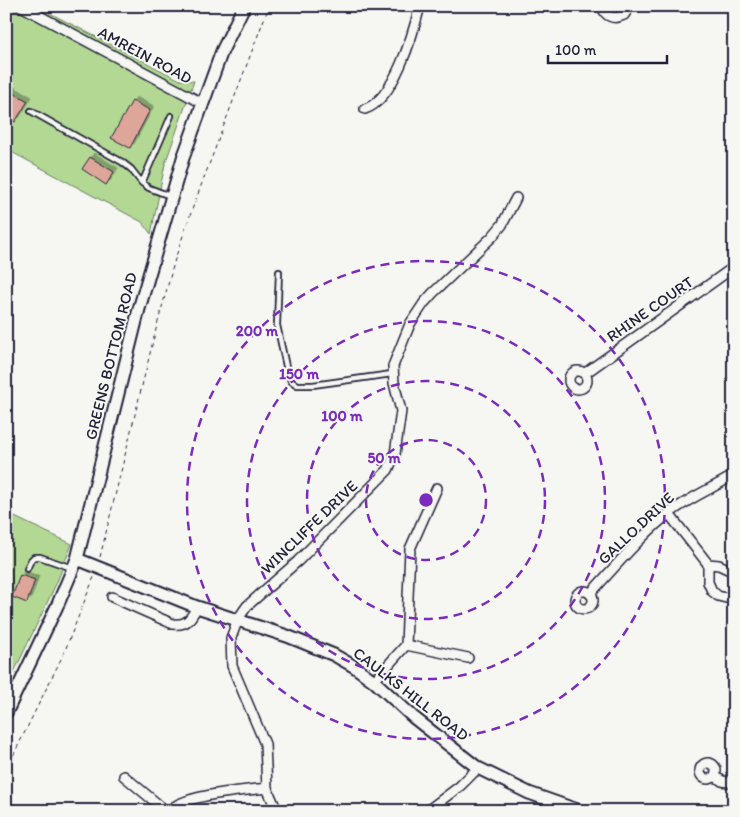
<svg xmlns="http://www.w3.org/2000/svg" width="740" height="817" viewBox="0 0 740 817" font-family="Itim,sans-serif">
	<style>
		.green { fill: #b2d893; stroke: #6a7d67 }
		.building { fill: #dea698; stroke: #22223b; filter: url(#shadow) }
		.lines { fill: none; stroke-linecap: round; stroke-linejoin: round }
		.service-casing { stroke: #22223b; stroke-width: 8 }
		.minor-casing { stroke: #22223b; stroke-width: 12 }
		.tertiary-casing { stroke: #22223b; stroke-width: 15 }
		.path { stroke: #22223b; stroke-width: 1; stroke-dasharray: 4 4; stroke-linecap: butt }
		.service { stroke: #f6f6f2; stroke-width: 4.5 }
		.minor { stroke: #f6f6f2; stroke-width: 9 }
		.tertiary { stroke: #f6f6f2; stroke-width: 11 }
		.ring { fill: none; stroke: #7b2cbf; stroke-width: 2.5; stroke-dasharray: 9 6 }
		.labels { text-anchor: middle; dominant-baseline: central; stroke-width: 4; stroke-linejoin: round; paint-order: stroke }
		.street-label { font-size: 16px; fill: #22223b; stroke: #f6f6f2 }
		.centre { fill: #7b2cbf; stroke: #f6f6f2; stroke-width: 2.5 }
		.ring-label { font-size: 15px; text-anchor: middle; font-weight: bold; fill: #7b2cbf; stroke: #f6f6f2; stroke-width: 4; stroke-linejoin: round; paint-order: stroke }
	</style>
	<defs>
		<filter id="shadow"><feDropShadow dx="4" dy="-4" stdDeviation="0" flood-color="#0004"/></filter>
	</defs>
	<rect width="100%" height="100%" fill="#f6f6f2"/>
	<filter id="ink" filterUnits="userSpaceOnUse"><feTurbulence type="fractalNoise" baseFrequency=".02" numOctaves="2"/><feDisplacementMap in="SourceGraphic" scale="10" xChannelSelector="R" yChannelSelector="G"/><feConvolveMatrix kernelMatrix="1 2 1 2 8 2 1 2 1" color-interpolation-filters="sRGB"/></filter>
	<g filter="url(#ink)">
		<!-- green -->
		<path class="green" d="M 6,6 L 36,6 L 180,80 L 194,81 L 165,164 L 151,234 L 142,222 L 6,149 Z
			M 6,513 L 72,544 L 57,582 L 6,689 Z"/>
		<!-- building -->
		<path class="building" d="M 6,89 L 28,101 L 15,122 L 6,117 Z
			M 132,101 L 150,110 L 130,148 L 111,138 Z
			M 90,157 L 114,172 L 106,185 L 82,169 Z
			M 20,575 L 35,580 L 27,603 L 12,597 Z"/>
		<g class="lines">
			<!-- service casing -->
			<g class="service-casing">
				<path id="service" d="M 31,111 L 122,162 L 131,169 L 142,183
					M 170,196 L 149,188 L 142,183 L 171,116
					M 279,272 L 277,325 L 287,371 L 291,381 L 297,385 L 313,385 L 392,374
					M 27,569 L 31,560 L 34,557 L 40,557 L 72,568"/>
			</g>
			<!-- minor casing -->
			<g class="minor-casing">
				<path id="minor" d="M 21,6 L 202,103
					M 602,6 C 605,17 614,20 624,15 L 630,6
					M 365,109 C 394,100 413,34 420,6
					M569 380a9 9 0 1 1 18 0a9 9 0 1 1-18 0Z
					M 584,374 L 734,267
					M 669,514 L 708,564 L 708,582 L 712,591 L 718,596 L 726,598 L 734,593
					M 708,564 L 719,565 L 734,572
					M575 600a9 9 0 1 1 18 0a9 9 0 1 1-18 0Z
					M 590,594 C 616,566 641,535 671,512 C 691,497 713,488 734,475
					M 112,597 L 173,624 C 187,626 191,618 197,607
					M 406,645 L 468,658
					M 374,681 L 406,645 L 410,549 L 437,488
					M700 771a8 8 0 1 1 16 0a8 8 0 1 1-16 0Z
					M 124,776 L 166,811
					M 715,776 L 722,781 L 734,783
					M 169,811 C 184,794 244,791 267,788
					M 277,811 L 267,788 L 265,744 L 232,666 L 231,638 L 238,619 L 247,606 L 298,561 L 388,470 L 395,454 L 401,411 L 394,383 L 393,366 L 410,324 L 424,303 L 433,293 L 492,237 L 502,225 L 516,198
					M 427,811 L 460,786 L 478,768"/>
			</g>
			<!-- tertiary casing -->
			<g class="tertiary-casing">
				<path id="tertiary" d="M 77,559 L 197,607 L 287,636 L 334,655 L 355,667 L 374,681 L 413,717 L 478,768 L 529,793 L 580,811
					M 6,713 L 58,604 L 77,559 L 139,309 L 183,158 L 222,51 L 244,6"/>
			</g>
			<!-- path -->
			<path class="path" d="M 100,557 L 155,333 L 175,259 L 193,207 L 269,6
				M 6,770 L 64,653 L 94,577"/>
			<!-- service -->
			<use href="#service" class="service"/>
			<!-- minor -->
			<use href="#minor" class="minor"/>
			<!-- tertiary -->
			<use href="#tertiary" class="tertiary"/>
		</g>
	</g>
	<!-- distance rings -->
	<g class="ring">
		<circle cx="426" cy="500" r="60"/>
		<circle cx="426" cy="500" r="119"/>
		<circle cx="426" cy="500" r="179"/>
		<circle cx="426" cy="500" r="239"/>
	</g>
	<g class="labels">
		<!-- street labels -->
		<g class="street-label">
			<text transform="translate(145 55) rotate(28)">AMREIN ROAD</text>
			<text transform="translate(650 309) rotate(-35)">RHINE COURT</text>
			<text transform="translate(111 356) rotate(-76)">GREENS BOTTOM ROAD</text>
			<text transform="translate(309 527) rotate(-44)">WINCLIFFE DRIVE</text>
			<text transform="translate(636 528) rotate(-43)">GALLO DRIVE</text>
			<text transform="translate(411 694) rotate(38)">CAULKS HILL ROAD</text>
		</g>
	</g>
	<circle cx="426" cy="500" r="8" class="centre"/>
	<g class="ring-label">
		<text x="257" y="336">200 m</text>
		<text x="299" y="379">150 m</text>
		<text x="342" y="421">100 m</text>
		<text x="384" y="463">50 m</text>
	</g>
	<!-- margin -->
	<rect width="740" height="817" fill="none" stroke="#f6f6f2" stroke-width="25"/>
	<rect x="12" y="12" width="715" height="792" fill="none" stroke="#22223b" stroke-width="2" filter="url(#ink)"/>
	<!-- scale -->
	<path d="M548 55v8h119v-8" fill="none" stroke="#22223b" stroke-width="2.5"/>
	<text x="555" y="55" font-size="15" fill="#22223b" stroke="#f6f6f2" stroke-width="4" paint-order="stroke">100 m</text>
</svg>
